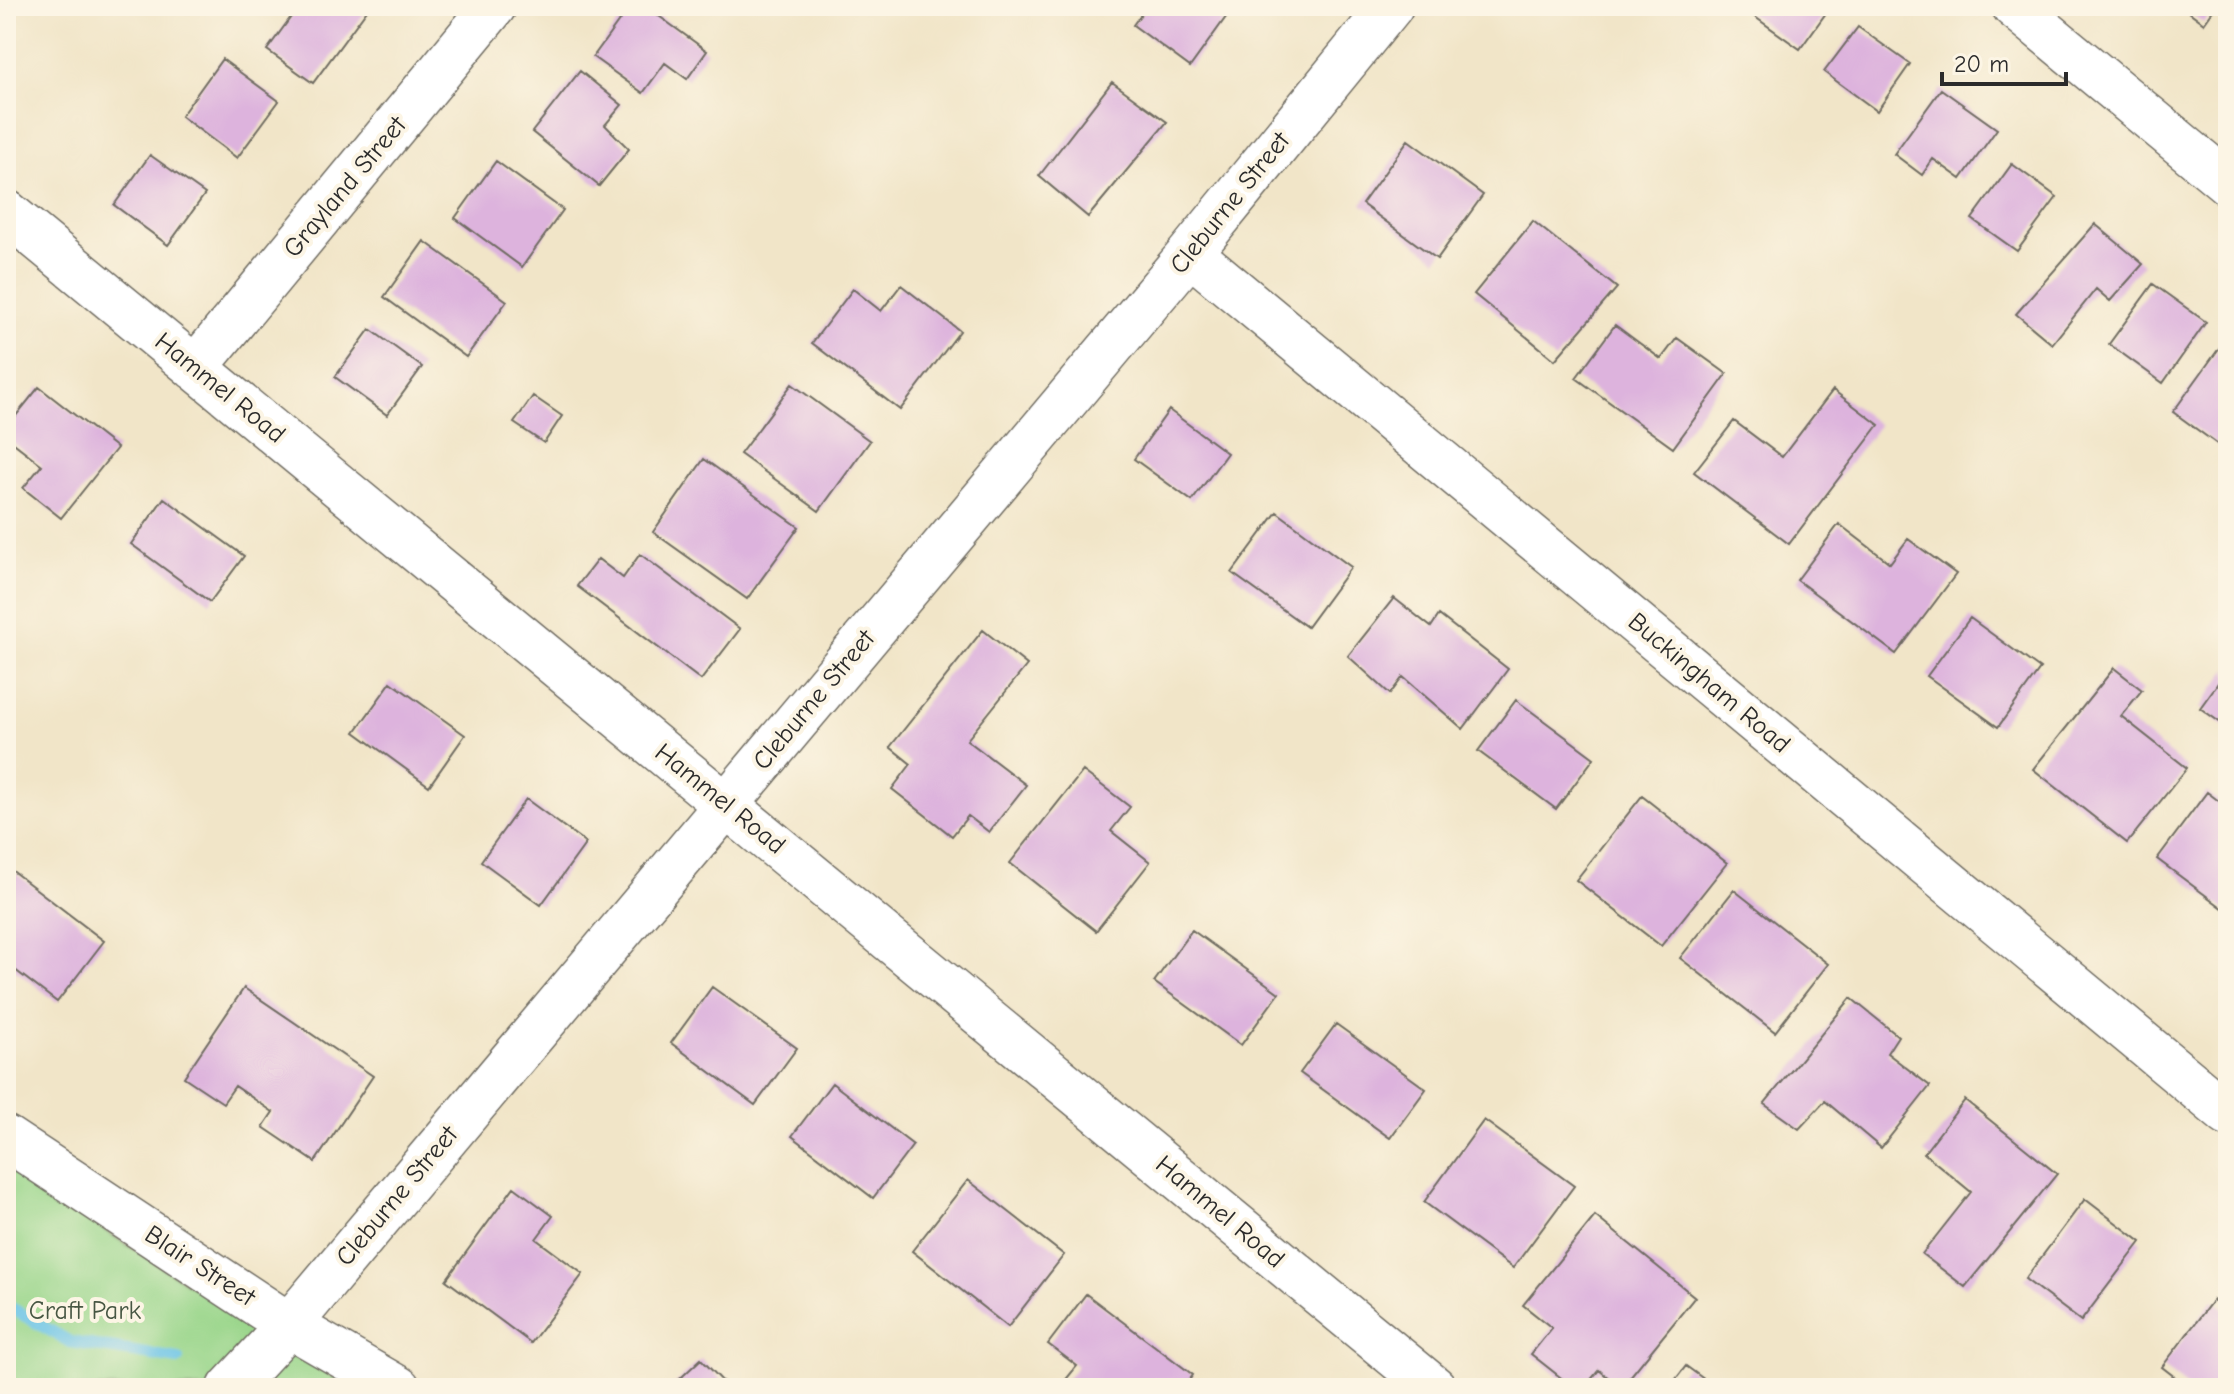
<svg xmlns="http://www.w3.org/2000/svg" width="2234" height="1394" viewBox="0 0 2234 1394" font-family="'Comic Neue',sans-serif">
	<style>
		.green { fill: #9ad68b; stroke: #62805b; stroke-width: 2 }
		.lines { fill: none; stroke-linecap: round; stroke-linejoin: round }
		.stream { stroke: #68c3e6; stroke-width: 12 }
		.building { fill: #ddb3dd }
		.minor-casing { stroke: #706c62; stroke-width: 47 }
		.minor { stroke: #fff; stroke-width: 44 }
		.labels { text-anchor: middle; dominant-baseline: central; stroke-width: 8; stroke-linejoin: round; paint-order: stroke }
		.street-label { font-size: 26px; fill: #2b2b2b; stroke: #fcf5e5 }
		.park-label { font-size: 26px; fill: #475643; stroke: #fcf5e5 }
	</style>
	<rect width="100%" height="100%" fill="#fcf5e5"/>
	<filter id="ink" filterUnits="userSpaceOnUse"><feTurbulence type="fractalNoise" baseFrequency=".0125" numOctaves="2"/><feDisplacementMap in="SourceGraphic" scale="16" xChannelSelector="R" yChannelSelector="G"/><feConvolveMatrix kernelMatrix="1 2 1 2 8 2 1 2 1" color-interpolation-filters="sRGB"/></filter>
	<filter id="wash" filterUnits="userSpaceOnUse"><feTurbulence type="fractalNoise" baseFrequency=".006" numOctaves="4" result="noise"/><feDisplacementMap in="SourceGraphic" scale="32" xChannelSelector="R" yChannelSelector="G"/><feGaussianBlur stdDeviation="1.8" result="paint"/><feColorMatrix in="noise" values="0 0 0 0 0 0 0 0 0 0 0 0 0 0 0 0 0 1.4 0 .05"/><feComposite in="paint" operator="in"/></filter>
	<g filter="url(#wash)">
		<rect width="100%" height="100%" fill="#f1e5c8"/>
		<!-- green -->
		<path class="green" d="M 6,1167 L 350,1388 L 6,1388 Z"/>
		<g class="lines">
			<!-- stream -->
			<path class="stream" d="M 6,1305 L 70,1342 L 178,1359"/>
		</g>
		<g id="blocks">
			<!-- building -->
			<path class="building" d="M 299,6 L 369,7 L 313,83 L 267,50 Z
				M 630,6 L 645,6 L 707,51 L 687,79 L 665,63 L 643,93 L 593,57 Z
				M 1147,6 L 1234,6 L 1190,67 L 1133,25 Z
				M 1752,6 L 1831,6 L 1800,49 L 1748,12 Z
				M 2181,6 L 2216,6 L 2204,23 Z
				M 1858,27 L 1910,64 L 1877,111 L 1824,72 Z
				M 222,59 L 279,101 L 237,158 L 181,116 Z
				M 580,71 L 622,105 L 605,125 L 629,149 L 599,186 L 532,132 Z
				M 1112,82 L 1167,122 L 1088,217 L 1039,176 Z
				M 1941,89 L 1997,129 L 1961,179 L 1933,159 L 1922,175 L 1894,154 Z
				M 1408,140 L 1483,195 L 1437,259 L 1362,204 Z
				M 150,155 L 205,194 L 168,245 L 114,205 Z
				M 496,161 L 563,210 L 522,267 L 455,218 Z
				M 2012,164 L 2057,197 L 2017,251 L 1972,219 Z
				M 1533,221 L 1617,288 L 1555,360 L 1474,294 Z
				M 2095,224 L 2143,264 L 2110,301 L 2096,289 L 2052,344 L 2016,314 Z
				M 424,241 L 507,301 L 466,357 L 384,297 Z
				M 2153,284 L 2206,322 L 2163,383 L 2109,344 Z
				M 901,285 L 960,331 L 900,410 L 812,343 L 853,289 L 881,311 Z
				M 1615,325 L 1661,359 L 1677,338 L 1727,374 L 1673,448 L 1576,378 Z
				M 370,329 L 422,367 L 387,415 L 335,377 Z
				M 2225,340 L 2228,342 L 2228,452 L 2173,412 Z
				M 792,384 L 870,441 L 819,511 L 740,454 Z
				M 39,387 L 117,448 L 61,518 L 23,488 L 42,465 L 6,437 L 6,428 Z
				M 1833,390 L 1879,425 L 1789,544 L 1694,472 L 1734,421 L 1782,457 Z
				M 533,396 L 562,416 L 544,443 L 514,423 Z
				M 1169,410 L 1227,453 L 1192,501 L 1134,459 Z
				M 704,459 L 799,527 L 747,599 L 653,532 Z
				M 164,498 L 244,556 L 210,602 L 131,544 Z
				M 1277,512 L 1351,567 L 1307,627 L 1232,573 Z
				M 1839,524 L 1890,563 L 1908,539 L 1956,574 L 1896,654 L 1797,580 Z
				M 640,554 L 740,629 L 701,680 L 577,586 L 598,559 L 623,578 Z
				M 1394,598 L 1431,627 L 1439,615 L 1508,669 L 1463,729 L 1403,677 L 1390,694 L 1348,656 Z
				M 1970,618 L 2040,669 L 1998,727 L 1927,676 Z
				M 983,630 L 1027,665 L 967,740 L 1026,785 L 989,832 L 968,816 L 952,836 L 892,789 L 911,764 L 890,747 Z
				M 2114,668 L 2142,690 L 2121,716 L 2187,768 L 2127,843 L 2033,769 Z
				M 2228,669 L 2228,728 L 2200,708 Z
				M 391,682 L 465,735 L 429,786 L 355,732 Z
				M 1516,700 L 1594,758 L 1556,809 L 1478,751 Z
				M 1083,771 L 1130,807 L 1111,831 L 1150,862 L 1096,931 L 1010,863 Z
				M 2207,792 L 2228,808 L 2228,912 L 2157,859 Z
				M 1642,796 L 1727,863 L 1661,946 L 1576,880 Z
				M 526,799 L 586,843 L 541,905 L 481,861 Z
				M 6,866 L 104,941 L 57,1002 L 6,963 Z
				M 1734,890 L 1828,964 L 1775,1032 L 1680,958 Z
				M 1192,930 L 1279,993 L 1241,1045 L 1154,982 Z
				M 712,987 L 797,1048 L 755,1105 L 671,1043 Z
				M 244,988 L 373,1076 L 315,1162 L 263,1127 L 273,1112 L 235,1086 L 223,1103 L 184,1077 Z
				M 1851,998 L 1898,1036 L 1887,1053 L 1930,1086 L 1881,1148 L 1825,1101 L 1799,1129 L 1764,1104 Z
				M 1336,1024 L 1426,1089 L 1390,1138 L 1300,1073 Z
				M 832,1083 L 913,1145 L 873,1198 L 792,1136 Z
				M 1965,1100 L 2057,1174 L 1965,1287 L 1922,1254 L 1971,1192 L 1924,1153 Z
				M 1484,1120 L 1574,1186 L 1513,1268 L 1424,1202 Z
				M 968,1180 L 1064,1255 L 1008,1327 L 912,1251 Z
				M 514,1187 L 553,1216 L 536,1239 L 583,1274 L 531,1343 L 446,1280 Z
				M 2085,1199 L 2141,1242 L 2081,1321 L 2025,1279 Z
				M 1595,1216 L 1695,1297 L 1621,1388 L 1599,1370 L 1584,1388 L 1574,1388 L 1531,1354 L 1552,1328 L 1523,1305 Z
				M 1086,1294 L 1193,1375 L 1183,1388 L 1059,1388 L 1077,1366 L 1048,1344 Z
				M 2213,1300 L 2228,1311 L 2228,1388 L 2189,1388 L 2162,1367 Z
				M 701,1359 L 729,1388 L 670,1388 Z
				M 1686,1366 L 1716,1388 L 1669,1388 Z"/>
		</g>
	</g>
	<g filter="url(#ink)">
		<use href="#blocks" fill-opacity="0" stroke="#706c62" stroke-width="2"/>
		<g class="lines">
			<!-- minor casing -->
			<g class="minor-casing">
				<path id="minor" d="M 2014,6 L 2228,183
					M 6,212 L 1434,1388
					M 1190,253 L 2228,1114
					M 195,368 L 494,6
					M 6,1138 L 289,1325 L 398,1388
					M 230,1388 L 289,1325 L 1190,253 L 1391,6"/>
			</g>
			<!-- minor -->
			<use href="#minor" class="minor"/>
		</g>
	</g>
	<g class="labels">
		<!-- street labels -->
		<g class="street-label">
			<text transform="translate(345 187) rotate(-50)">Grayland Street</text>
			<text transform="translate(1230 203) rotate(-51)">Cleburne Street</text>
			<text transform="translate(220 388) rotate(39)">Hammel Road</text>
			<text transform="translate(1709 683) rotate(40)">Buckingham Road</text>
			<text transform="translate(814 700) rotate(-50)">Cleburne Street</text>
			<text transform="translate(720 799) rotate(39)">Hammel Road</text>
			<text transform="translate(397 1196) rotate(-50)">Cleburne Street</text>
			<text transform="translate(1220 1212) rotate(40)">Hammel Road</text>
			<text transform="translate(200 1266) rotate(33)">Blair Street</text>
		</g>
		<!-- park labels -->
		<g class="park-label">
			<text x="85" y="1311">Craft Park</text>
		</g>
	</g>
	<!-- margin -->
	<rect width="2234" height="1394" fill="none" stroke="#fcf5e5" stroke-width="32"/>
	<!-- scale -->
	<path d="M1942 72v12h124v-12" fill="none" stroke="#2b2b2b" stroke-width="4"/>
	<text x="1954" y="72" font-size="24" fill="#2b2b2b" stroke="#fcf5e5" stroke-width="6" paint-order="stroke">20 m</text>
</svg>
